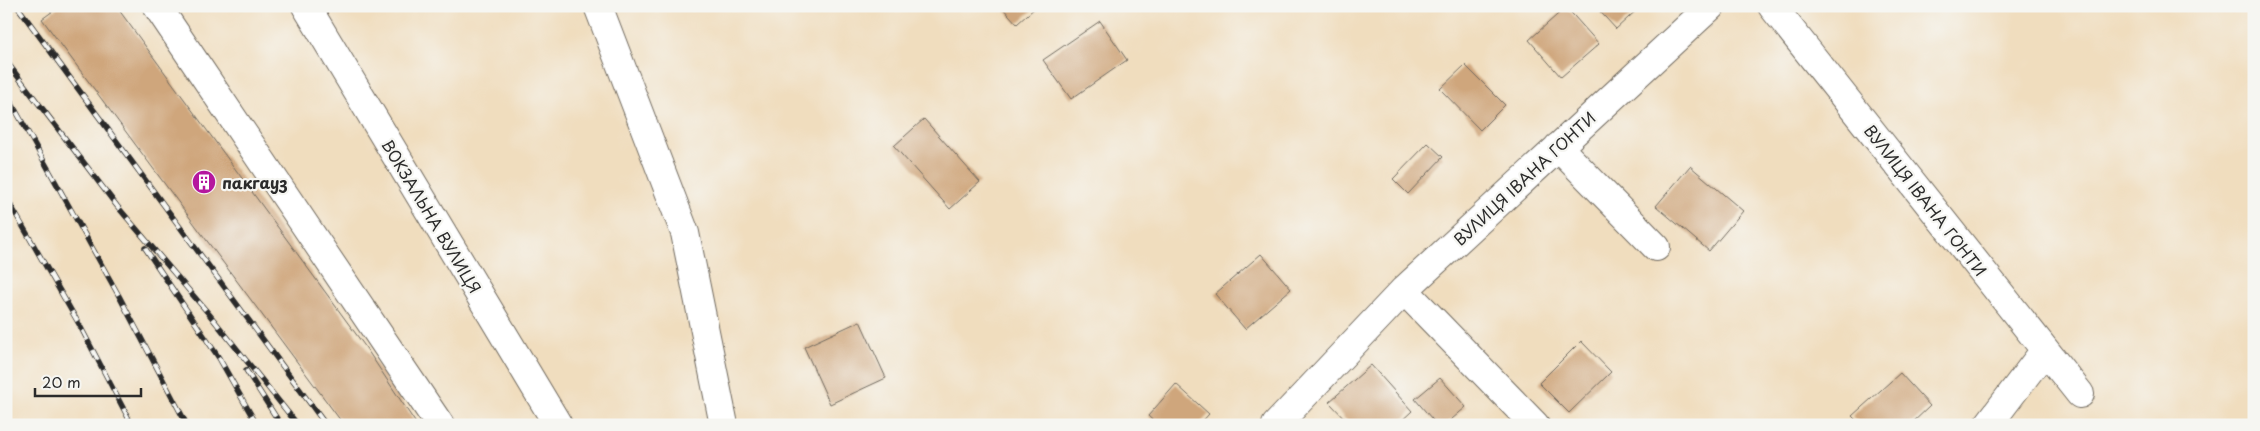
<svg xmlns="http://www.w3.org/2000/svg" width="2260" height="431" viewBox="0 0 2260 431" font-family="'Playpen Sans',sans-serif">
	<style>
		.building { fill: #cfa67b }
		.lines { fill: none; stroke-linecap: round; stroke-linejoin: round }
		.minor-casing { stroke: #70695e; stroke-width: 30 }
		.major-casing { stroke: #70695e; stroke-width: 30 }
		.minor { stroke: #fff; stroke-width: 28 }
		.major { stroke: #fff; stroke-width: 28 }
		.rail-casing { stroke: #2b2b2b; stroke-width: 5.5 }
		.rail { stroke: #f6f6f2; stroke-width: 4; stroke-dasharray: 11; stroke-linecap: butt }
		.labels { text-anchor: middle; dominant-baseline: central; stroke-width: 4.5; stroke-linejoin: round; paint-order: stroke }
		.street-label { font-size: 16px; fill: #2b2b2b; stroke: #f6f6f2 }
		.poi-label { font-size: 16px; font-weight: bold; fill: #2b2b2b; stroke: #f6f6f2; text-anchor: start }
	</style>
	<rect width="100%" height="100%" fill="#f6f6f2"/>
	<filter id="ink" filterUnits="userSpaceOnUse"><feTurbulence type="fractalNoise" baseFrequency=".02" numOctaves="2"/><feDisplacementMap in="SourceGraphic" scale="10" xChannelSelector="R" yChannelSelector="G"/><feConvolveMatrix kernelMatrix="1 2 1 2 8 2 1 2 1" color-interpolation-filters="sRGB"/></filter>
	<filter id="wash" filterUnits="userSpaceOnUse"><feTurbulence type="fractalNoise" baseFrequency=".0096" numOctaves="4" result="noise"/><feDisplacementMap in="SourceGraphic" scale="20" xChannelSelector="R" yChannelSelector="G"/><feGaussianBlur stdDeviation="1.12" result="paint"/><feColorMatrix in="noise" values="0 0 0 0 0 0 0 0 0 0 0 0 0 0 0 0 0 1.4 0 .05"/><feComposite in="paint" operator="in"/></filter>
	<g filter="url(#wash)">
		<rect width="100%" height="100%" fill="#f0ddbe"/>
		<g id="blocks">
			<!-- building -->
			<path class="building" d="M 60,6 L 116,6 L 364,345 L 417,425 L 344,425 L 42,19 Z
				M 1001,6 L 1037,6 L 1017,24 Z
				M 1595,6 L 1641,6 L 1616,29 Z
				M 1566,7 L 1599,44 L 1561,77 L 1529,40 Z
				M 1100,21 L 1127,60 L 1071,99 L 1043,60 Z
				M 1465,65 L 1505,105 L 1480,130 L 1440,89 Z
				M 924,119 L 980,182 L 950,209 L 894,146 Z
				M 1428,143 L 1443,157 L 1408,194 L 1393,179 Z
				M 1690,166 L 1743,211 L 1709,251 L 1656,206 Z
				M 1261,254 L 1291,289 L 1245,329 L 1215,294 Z
				M 860,321 L 886,378 L 830,404 L 804,347 Z
				M 1581,341 L 1611,372 L 1569,413 L 1539,383 Z
				M 1371,365 L 1412,411 L 1397,425 L 1351,425 L 1329,402 Z
				M 1900,373 L 1930,406 L 1910,425 L 1861,425 L 1852,416 Z
				M 1440,378 L 1466,407 L 1445,425 L 1437,425 L 1415,399 Z
				M 1176,384 L 1209,414 L 1199,425 L 1158,425 L 1148,416 Z"/>
		</g>
	</g>
	<g filter="url(#ink)">
		<use href="#blocks" fill-opacity="0" stroke="#70695e" stroke-width="1"/>
		<g class="lines">
			<!-- minor casing -->
			<g class="minor-casing">
				<path id="minor" d="M 157,6 L 440,425
					M 598,6 L 685,233 L 724,425
					M 1772,6 L 2080,394
					M 1558,147 L 1656,247
					M 1404,290 L 1535,425
					M 1276,425 L 1404,290 L 1711,6
					M 1988,425 L 2045,350"/>
			</g>
			<!-- major casing -->
			<g class="major-casing">
				<path id="major" d="M 306,6 L 558,425"/>
			</g>
			<!-- minor -->
			<use href="#minor" class="minor"/>
			<!-- major -->
			<use href="#major" class="major"/>
			<!-- rail casing -->
			<g class="rail-casing">
				<path id="rail" d="M 17,6 L 326,425
					M 6,61 L 117,206 L 209,314 L 298,425
					M 6,93 L 119,296 L 187,425
					M 6,197 L 79,324 L 132,425
					M 145,248 L 219,358 L 257,425
					M 246,370 L 281,425"/>
			</g>
			<!-- rail -->
			<use href="#rail" class="rail"/>
		</g>
	</g>
	<!-- icons -->
	<defs>
		<g id="building-disc" transform="scale(1.25)"><circle r="9.5" fill="#b5179e" stroke="#f6f6f2"/><path d="M-4-6H4V6H1V3H-1V6H-4ZM-2.5-4.3h1.7v1.8h-1.7ZM.8-4.3h1.7v1.8H.8ZM-2.5-1h1.7V.8h-1.7ZM.8-1h1.7V.8H.8Z" fill="#fff"/></g>
	</defs>
	<g fill-rule="evenodd">
		<use href="#building-disc" x="204" y="182"/>
	</g>
	<g class="labels">
		<!-- street labels -->
		<g class="street-label">
			<text transform="translate(1524 178) rotate(-43)">ВУЛИЦЯ ІВАНА ГОНТИ</text>
			<text transform="translate(1926 200) rotate(52)">ВУЛИЦЯ ІВАНА ГОНТИ</text>
			<text transform="translate(432 216) rotate(59)">ВОКЗАЛЬНА ВУЛИЦЯ</text>
		</g>
		<!-- poi labels -->
		<g class="poi-label">
			<text x="222" y="182">пакгауз</text>
		</g>
	</g>
	<!-- margin -->
	<rect width="2260" height="431" fill="none" stroke="#f6f6f2" stroke-width="25"/>
	<!-- scale -->
	<path d="M35 388v8h106v-8" fill="none" stroke="#2b2b2b" stroke-width="2.5"/>
	<text x="42" y="388" font-size="15" fill="#2b2b2b" stroke="#f6f6f2" stroke-width="4" paint-order="stroke">20 m</text>
</svg>
